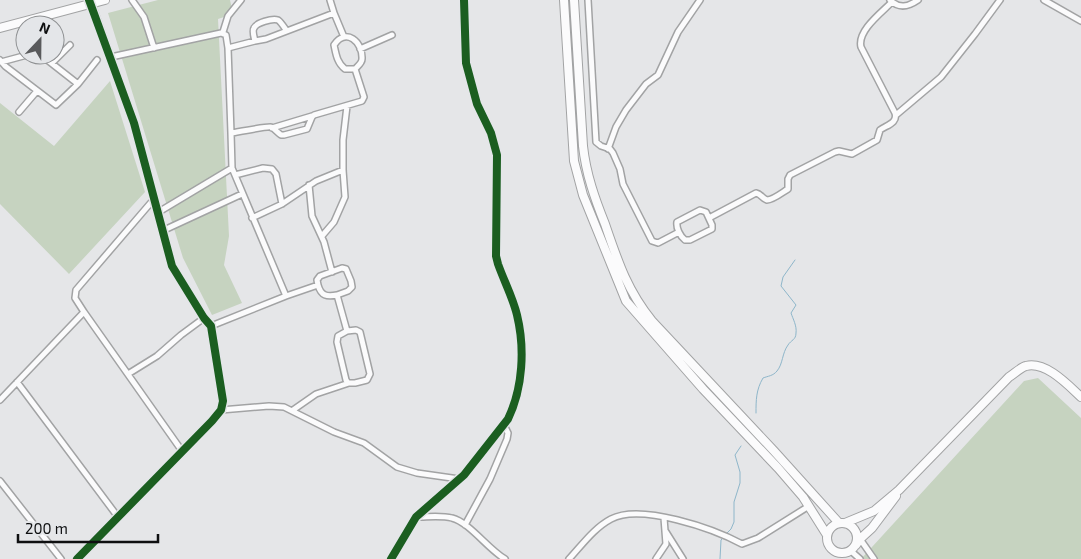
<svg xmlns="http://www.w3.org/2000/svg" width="1081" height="559" viewBox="0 0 1081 559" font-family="'Exo 2',sans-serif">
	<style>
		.green { fill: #c6d3c0 }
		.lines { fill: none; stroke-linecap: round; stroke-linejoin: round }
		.stream { stroke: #8eb6ca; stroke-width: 1 }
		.minor-casing { stroke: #a2a3a4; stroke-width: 8 }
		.secondary-casing { stroke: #a2a3a4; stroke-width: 10 }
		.minor { stroke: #fbfbfc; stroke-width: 5 }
		.secondary { stroke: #fbfbfc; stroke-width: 8 }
		.cycleway-casing { stroke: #e4e6e9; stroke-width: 11 }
		.cycleway { stroke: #1b5e20; stroke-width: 8 }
	</style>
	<rect width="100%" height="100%" fill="#e5e6e8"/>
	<!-- green -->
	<path class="green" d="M 158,0 L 230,0 L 233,14 L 218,19 L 229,236 L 224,265 L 242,303 L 212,315 L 183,258 L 108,13 Z
		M 110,81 L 145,192 L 69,274 L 0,204 L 0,103 L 54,146 Z
		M 1038,378 L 1081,418 L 1081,559 L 861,559 L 1024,381 Z"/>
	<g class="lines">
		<!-- stream -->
		<path class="stream" d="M 756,413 C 756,400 756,390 763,378 C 768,376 773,376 777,371 C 783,364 782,353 788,345 C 791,340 796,340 796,333 C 797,326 793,319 791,313 L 796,305 L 781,286 L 783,277 L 795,260
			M 726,534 L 731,529 L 734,522 L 734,502 L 740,483 L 740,472 L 735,455 L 741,446
			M 720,559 L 721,540 L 724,537"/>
		<!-- minor casing -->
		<g class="minor-casing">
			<path id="minor" d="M 132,0 L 144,17 L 154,48
				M 330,0 L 334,13
				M 588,0 L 596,142 L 601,146 L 610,149 L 613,153 L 620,169 L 623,184 L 652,241 L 658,243 L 679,232
				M 890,0 C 899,9 908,7 918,0
				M 1044,0 L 1081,21
				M 286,30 C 284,27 281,22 278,20 C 272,18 256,23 254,28 C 252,31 254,37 255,41 L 266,39 L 334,13 L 344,37
				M 223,32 L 228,16 L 241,0
				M 360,49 L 392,35
				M 41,55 L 78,84
				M 111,57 L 221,33 L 226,35 L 228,48
				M 0,60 L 5,66 L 56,105 L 78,84 L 97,60
				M 1,62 L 27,55
				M 52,63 L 70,45
				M 19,112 L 37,91
				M 896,115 L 941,77 L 975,34 L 1000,0
				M 272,128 L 312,116
				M 231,133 L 228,48 L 255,41
				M 608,149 L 616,127 L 626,110 L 646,84 L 658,75 L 678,32 L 700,0
				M 232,168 L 286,296
				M 235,175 L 263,168 L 272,169 L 276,174 L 282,204
				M 309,185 L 312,216 L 324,242 L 332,272
				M 700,210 L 706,212 L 712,225 L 712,229 L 690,240 L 685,240 C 680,236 676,228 677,222 Z
				M 157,213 L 232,168 L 231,133 C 237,132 268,126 271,127 C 275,129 278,133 281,135 L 284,135 L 307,129 L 312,117 L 314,115 L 362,101 L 364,97 L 355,69 L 345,69 C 337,63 336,54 334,45 C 346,27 363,42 362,59 C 362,63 358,66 355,69
				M 252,218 L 282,204 L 316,181 L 343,170
				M 709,218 L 756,193 C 761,194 763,199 767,200 C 773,200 783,192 788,189 L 788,179 L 790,175 L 835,152 L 839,151 L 852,154 L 877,140 L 880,130 C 887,125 898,123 895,113 L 861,47 C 857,31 881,13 892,2
				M 162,231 L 242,194
				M 322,236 L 334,222 L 345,197 L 343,170 L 343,140 L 347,106
				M 318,285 L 317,280 L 320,276 L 342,268 L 346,269 L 351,281 L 352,287 L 348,291 L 337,295
				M 84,312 L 182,451
				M 211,326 L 286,296 L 318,285 C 321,296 327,297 337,295 L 347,331 L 338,336 L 337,342 L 346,380 L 348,383 L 355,383 L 367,380 L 370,374 L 360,332 L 356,330 L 347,331
				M 128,374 L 157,356 L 181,335 L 204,318
				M 17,382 L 118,517
				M 0,400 L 84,312 L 75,298 L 76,290 L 154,199
				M 221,410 L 269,406 L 284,407 L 334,432 L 364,443 L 397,467 L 417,473 L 459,479
				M 293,410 L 316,394 L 349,383
				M 0,481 L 61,559
				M 416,517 C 428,517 441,515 452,518 C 469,522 488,549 505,559
				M 465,525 L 490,479 L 507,439 L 508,433 L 504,425
				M 666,532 L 683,559
				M 860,539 L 874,559
				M 851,551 L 860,559
				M 77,559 L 212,421 L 221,410 L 223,401 L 211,326 L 204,318 L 172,266 L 134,123 L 92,4
				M 391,559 L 416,517 L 464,475 L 508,419 C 523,388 525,348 517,315 C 513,298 504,281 498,264 L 496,256 L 497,155 L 491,133 L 477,104 L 466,63 L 464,0
				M 569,559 C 582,545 594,528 611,519 C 641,503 714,529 742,544 L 758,538 L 809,506
				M 656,559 L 666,544 L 664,518"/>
		</g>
		<!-- secondary casing -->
		<g class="secondary-casing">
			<path id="secondary" d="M 564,0 L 574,161 L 583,195 L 626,301 L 703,389 L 778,468 L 803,497 L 827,535
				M 574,0 L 583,146 C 586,174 595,199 605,224 C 618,262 627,290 652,321 L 774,451 L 839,523
				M 0,28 L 105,0
				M827 538a15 15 0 1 1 30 0a15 15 0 1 1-30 0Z
				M 845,523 L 874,511 L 899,490 L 1009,377 C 1014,374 1021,367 1026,366 C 1046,361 1068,385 1081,397
				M 856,545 L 860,539 L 872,528 L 896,496"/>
		</g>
		<!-- minor -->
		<use href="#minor" class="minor"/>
		<!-- secondary -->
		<use href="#secondary" class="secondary"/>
		<!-- cycleway casing -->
		<g class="cycleway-casing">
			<path id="cycleway" d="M 77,559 L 212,421 L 221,410 L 223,401 L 211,326 L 204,318 L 172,266 L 134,123 L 89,0
				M 391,559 L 416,517 L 464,475 L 508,419 C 523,388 525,348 517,315 C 513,298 504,281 498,264 L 496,256 L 497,155 L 491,133 L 477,104 L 466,63 L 464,0"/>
		</g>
		<!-- cycleway -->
		<use href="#cycleway" class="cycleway"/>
	</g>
	<!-- north arrow -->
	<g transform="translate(40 40) rotate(22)"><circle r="24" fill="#e4e6e9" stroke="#8e9092"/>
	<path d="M0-4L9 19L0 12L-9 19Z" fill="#595a5c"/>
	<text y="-8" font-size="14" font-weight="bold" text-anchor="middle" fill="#0e0f10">N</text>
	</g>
	<!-- scale -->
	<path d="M18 534v8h140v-8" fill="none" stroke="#0e0f10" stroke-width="2.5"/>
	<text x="25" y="534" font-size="15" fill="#0e0f10" stroke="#e4e6e9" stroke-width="4" paint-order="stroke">200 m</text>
</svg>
